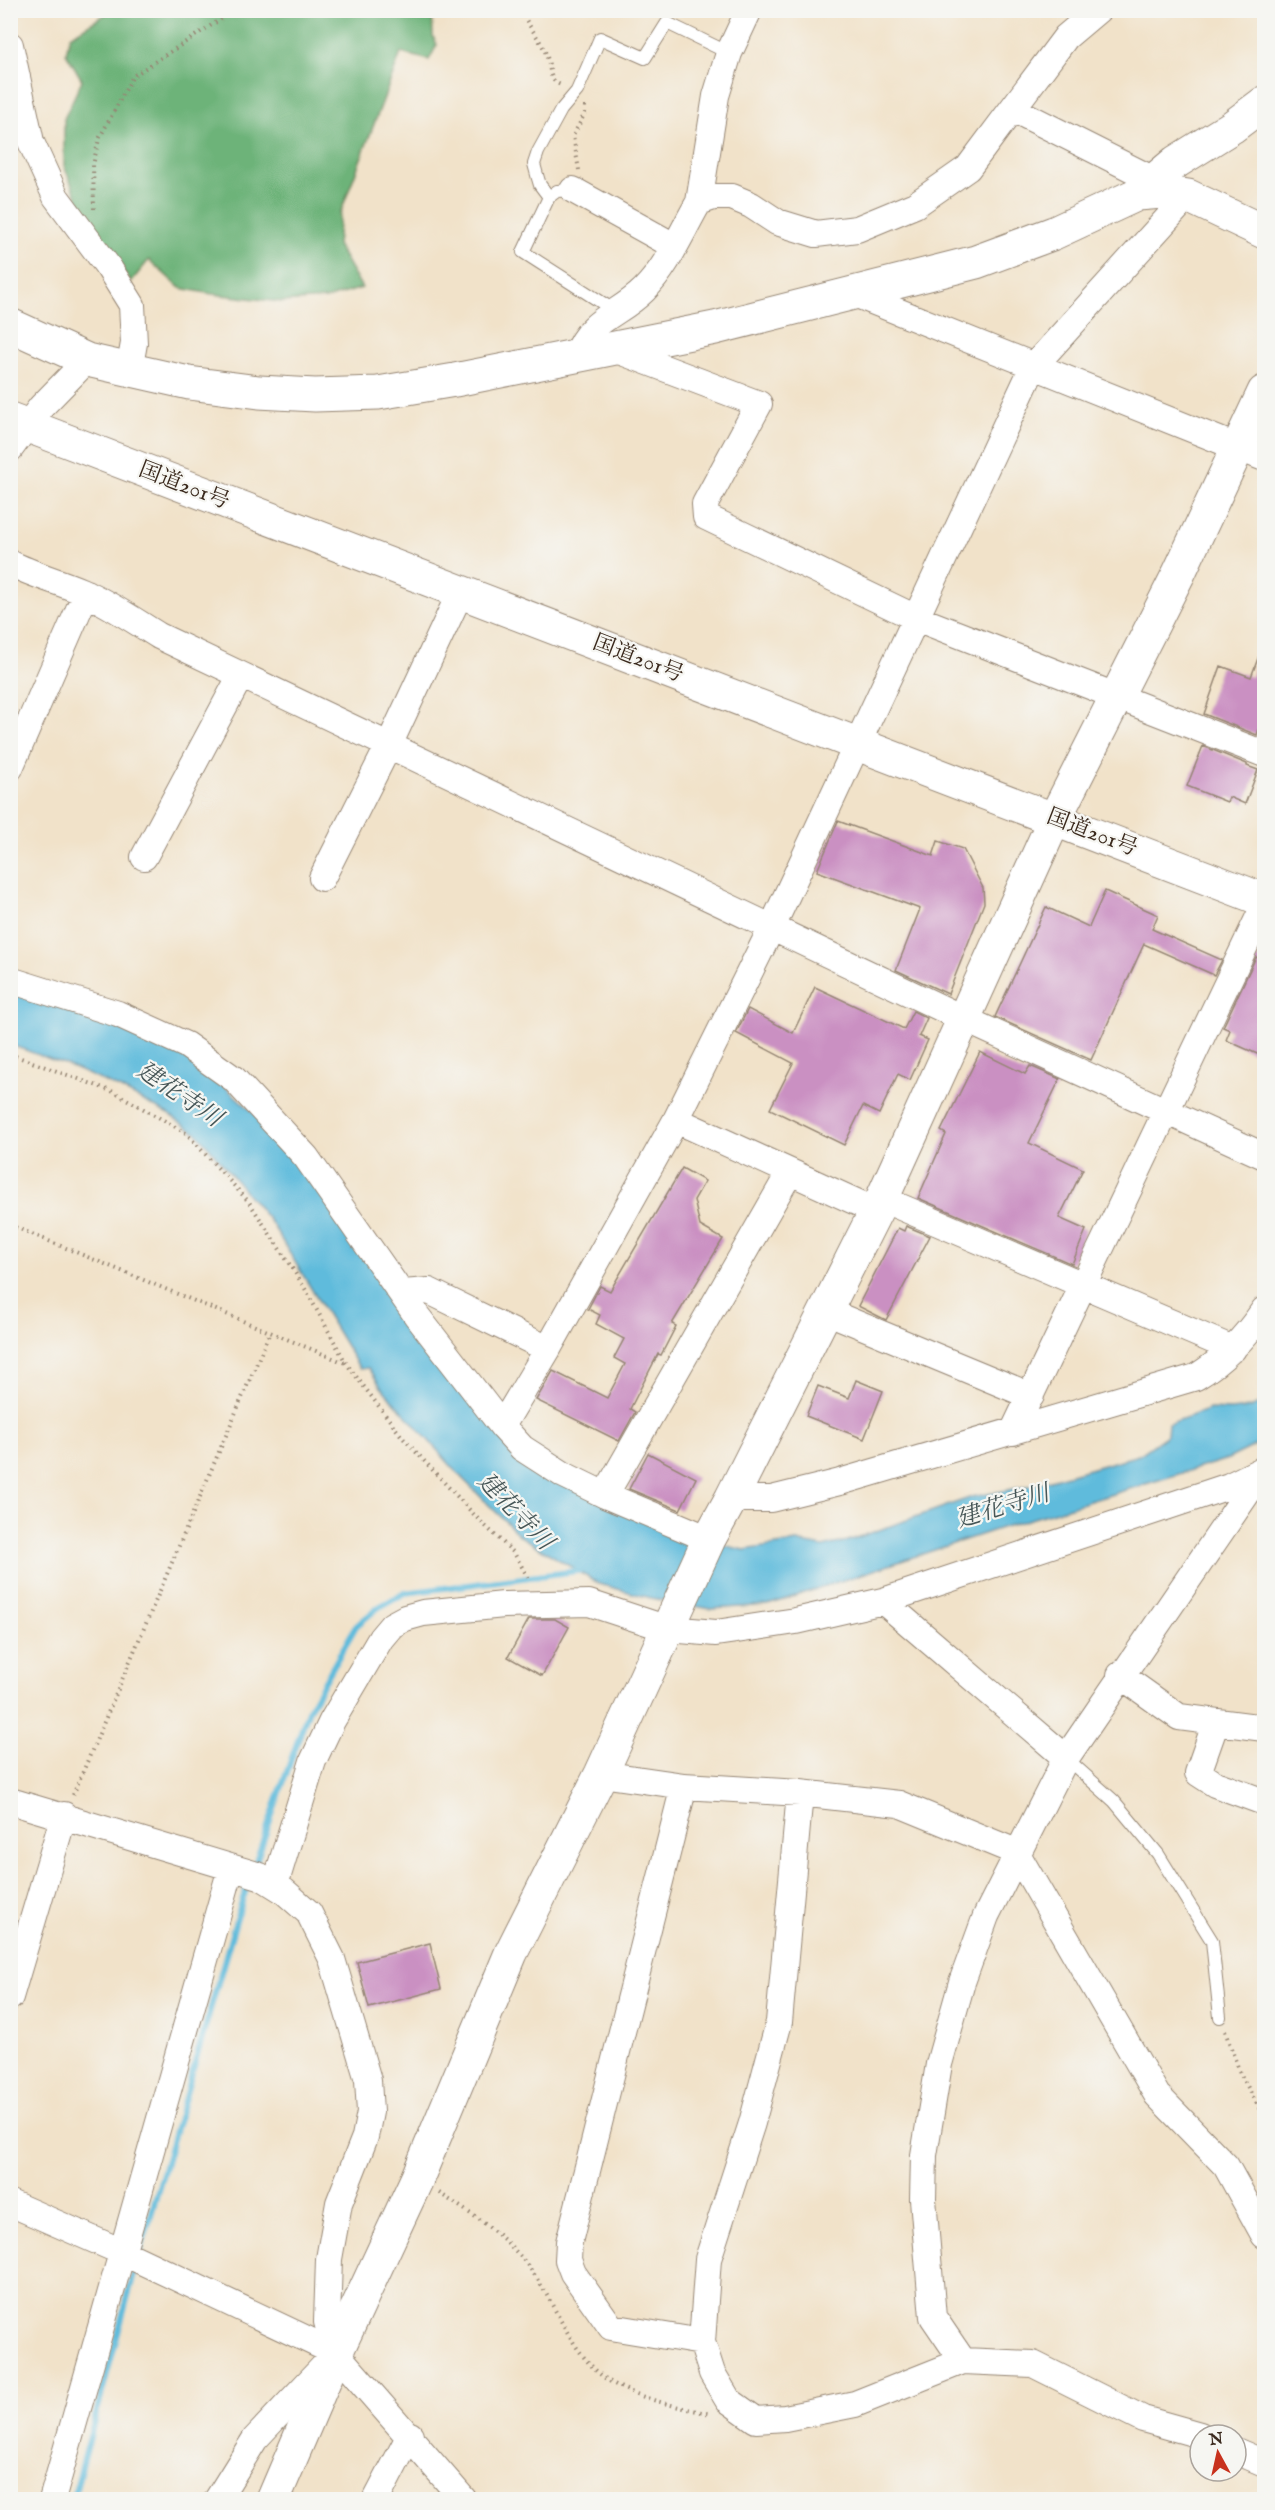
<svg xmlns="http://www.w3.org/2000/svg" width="1275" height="2510" viewBox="0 0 1275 2510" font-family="'IM FELL English','Noto Serif JP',serif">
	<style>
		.forest { fill: #6db379; stroke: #546e4c; stroke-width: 1.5 }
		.water { fill: #5ebbdc; stroke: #4c727d; stroke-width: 1.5 }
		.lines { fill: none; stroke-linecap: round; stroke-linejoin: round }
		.stream { stroke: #5ebbdc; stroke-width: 6 }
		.building { fill: #ca90c2 }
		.lane-casing { stroke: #968674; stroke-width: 14 }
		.street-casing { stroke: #968674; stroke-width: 28 }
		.secondary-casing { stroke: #968674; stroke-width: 35 }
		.highway-casing { stroke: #968674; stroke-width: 35 }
		.path { stroke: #968674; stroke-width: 4; stroke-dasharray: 1.5 4.5; stroke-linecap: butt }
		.lane { stroke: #fff; stroke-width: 12 }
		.street { stroke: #fff; stroke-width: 26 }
		.secondary { stroke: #fff; stroke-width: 33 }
		.highway { stroke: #fff; stroke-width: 33 }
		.labels { text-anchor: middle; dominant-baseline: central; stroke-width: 4.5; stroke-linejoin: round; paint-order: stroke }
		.street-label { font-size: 22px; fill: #3b2a1e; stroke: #f6f6f2 }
		.water-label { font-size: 24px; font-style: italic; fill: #465657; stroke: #f6f6f2 }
	</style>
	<rect width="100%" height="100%" fill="#f6f6f2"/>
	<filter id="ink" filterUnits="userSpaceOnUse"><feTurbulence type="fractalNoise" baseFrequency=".0167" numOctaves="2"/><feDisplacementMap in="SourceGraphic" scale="12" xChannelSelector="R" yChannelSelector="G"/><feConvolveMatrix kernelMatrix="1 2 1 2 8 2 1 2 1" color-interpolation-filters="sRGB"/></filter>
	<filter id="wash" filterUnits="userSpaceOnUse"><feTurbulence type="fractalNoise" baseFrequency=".008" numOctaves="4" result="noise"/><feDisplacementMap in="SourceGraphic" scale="24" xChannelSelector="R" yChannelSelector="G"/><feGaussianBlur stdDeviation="1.35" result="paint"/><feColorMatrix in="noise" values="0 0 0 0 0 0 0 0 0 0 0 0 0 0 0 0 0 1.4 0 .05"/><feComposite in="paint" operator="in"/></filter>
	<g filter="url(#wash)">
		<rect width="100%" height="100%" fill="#f1e2c9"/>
		<!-- forest -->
		<path class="forest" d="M 111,11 L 432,11 L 433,36 L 437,45 L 429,60 L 401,53 L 340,214 L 337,245 L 362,288 L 326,299 L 282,302 L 212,294 L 180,288 L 149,260 L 131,282 L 92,232 L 64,166 L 64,119 L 82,80 L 66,53 L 70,36 Z"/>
		<!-- water -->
		<path class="water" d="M 11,988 L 150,1036 L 202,1066 L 253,1112 L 301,1164 L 499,1430 L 686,1536 L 744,1550 L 797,1542 L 823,1547 L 848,1541 L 972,1497 L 1029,1486 L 1139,1455 L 1167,1435 L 1168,1424 L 1210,1409 L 1230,1410 L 1251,1408 L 1264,1401 L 1264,1441 L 1228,1459 L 1004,1527 L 768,1605 L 711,1609 L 651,1598 L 599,1584 L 520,1536 L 462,1478 L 381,1387 L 369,1368 L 360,1369 L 272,1224 L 198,1134 L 168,1114 L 119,1088 L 64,1064 L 11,1045 Z"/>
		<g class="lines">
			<!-- stream -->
			<path class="stream" d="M 254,1867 L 308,1711 L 356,1626 L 379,1607 L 405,1593 L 584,1570
				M 140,2253 L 237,1917 L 249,1880
				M 73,2500 L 136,2266"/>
		</g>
		<g id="blocks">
			<!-- building -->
			<path class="building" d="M 1263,645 L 1264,714 L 1257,735 L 1204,714 L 1221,666 L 1251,677 Z
				M 1203,746 L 1247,764 L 1247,766 L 1258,770 L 1245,804 L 1229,797 L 1227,802 L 1187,786 Z
				M 838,821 L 933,856 L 938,841 L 963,849 L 983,888 L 984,903 L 948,994 L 896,970 L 920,909 L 817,871 Z
				M 1105,891 L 1158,915 L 1152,929 L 1222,960 L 1214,975 L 1144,944 L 1091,1060 L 995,1017 L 1046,907 L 1089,927 Z
				M 1256,957 L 1264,961 L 1264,1057 L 1226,1040 L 1230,1030 L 1223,1027 Z
				M 815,987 L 904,1029 L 913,1011 L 927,1018 L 919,1036 L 928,1040 L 910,1080 L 898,1074 L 879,1114 L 863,1106 L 844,1145 L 770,1109 L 793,1063 L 736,1033 L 748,1009 L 793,1033 Z
				M 980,1052 L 1025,1074 L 1030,1066 L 1060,1079 L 1029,1143 L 1083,1169 L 1059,1218 L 1086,1230 L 1072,1264 L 918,1198 L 946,1134 L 941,1131 Z
				M 682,1168 L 705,1181 L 694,1200 L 700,1226 L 723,1239 L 672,1324 L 676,1326 L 661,1355 L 658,1354 L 630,1409 L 635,1412 L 619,1441 L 536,1400 L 553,1371 L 607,1398 L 625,1364 L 614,1358 L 624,1339 L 596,1324 L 600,1315 L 588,1309 L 600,1286 L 610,1291 Z
				M 906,1226 L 930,1236 L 886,1320 L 858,1306 L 898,1228 L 904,1231 Z
				M 856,1380 L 883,1391 L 864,1439 L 806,1416 L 818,1386 L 849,1398 Z
				M 648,1453 L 696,1478 L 680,1510 L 629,1489 Z
				M 529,1619 L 555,1619 L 569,1627 L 542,1676 L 508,1657 Z
				M 430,1943 L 441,1989 L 369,2008 L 357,1962 Z"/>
		</g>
	</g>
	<g filter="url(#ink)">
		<use href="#blocks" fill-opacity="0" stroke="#968674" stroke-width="1.5"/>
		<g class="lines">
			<!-- lane casing -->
			<g class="lane-casing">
				<path id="lane" d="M 573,190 L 557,191 L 549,197 L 523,252 L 615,311
					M 549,197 L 540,185 L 537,175 L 534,164 L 538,152 L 561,110 L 577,91 L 600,38 L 645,58 L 667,23 L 729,53
					M 1066,1758 L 1114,1801 L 1158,1854 L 1212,1941 L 1220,2017"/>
			</g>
			<!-- street casing -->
			<g class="street-casing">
				<path id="street" d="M 10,45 L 31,142 L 56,197 L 109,268 L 132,305 L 134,343 L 129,371
					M 1013,109 L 1154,180
					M 573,190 L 674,246
					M 699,202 L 716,96 L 729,53 L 749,10
					M 852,293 L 1264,458
					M 614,349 L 759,404 L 705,504 L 706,517 L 916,618 L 1264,754
					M 575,357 C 590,317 618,316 644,290 C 668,266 682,231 699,202 L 714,197 L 732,197 L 751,205 L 777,222 L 816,234 L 857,229 L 915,205 L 968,168 L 1066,37 L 1098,10
					M 10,449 L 41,407 L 87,360
					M 10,563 C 33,575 58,581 81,591 C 109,603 133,620 159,636 L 964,1019 L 1264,1156
					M 10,768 L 86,593
					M 144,857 L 241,675
					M 322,878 L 389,745 L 461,591
					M 10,980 L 118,1014 L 186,1045 L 234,1079 L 306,1157 L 417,1316 L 502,1426 L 522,1448 L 564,1475 L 605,1495 L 709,1539
					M 676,1120 L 876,1211
					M 882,1199 L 1233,1349
					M 402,1293 L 429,1291 L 548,1349 L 676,1120 L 772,927 L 1033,367 L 1188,196
					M 826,1311 L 1031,1396
					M 502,1426 L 548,1349
					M 1013,1432 L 1264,906
					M 605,1495 L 790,1172
					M 731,1499 L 771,1499 L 840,1482 L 1196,1377 C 1224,1360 1246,1337 1264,1310
					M 883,1601 L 1066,1758
					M 1120,1675 L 1179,1717 L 1264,1728
					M 1216,1722 L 1198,1773 L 1215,1784 L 1264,1802
					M 601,1774 L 684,1786 L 800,1793 L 899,1804 L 1016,1852 L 1157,2095 L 1226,2166 L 1264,2235
					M 684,1786 L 569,2242 L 568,2260 L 573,2273 L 611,2327 L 702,2342
					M 800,1793 L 779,2022 L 752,2123 L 708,2259 L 702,2342 L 712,2373 L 728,2400 L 756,2420 L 785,2418 L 855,2404 L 963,2361 L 1033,2364 L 1143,2419 L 1200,2435
					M 10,1801 L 260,1876 L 284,1891 L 309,1913 L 332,1959 L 368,2080 L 370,2112 L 365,2137 L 339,2203 L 329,2259 L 327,2322 L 336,2353
					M 275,1885 L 313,1761 L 332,1721 L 381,1638 L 392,1625 L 405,1618 L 423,1613 L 504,1605 L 589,1603 L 668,1629 L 716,1633 L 796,1621 L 883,1601 L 1229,1486 L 1264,1469
					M 10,1997 L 64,1815
					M 10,2203 L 122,2252 L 336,2353 L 464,2500
					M 963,2361 L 933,2317 L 923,2199 L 924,2155 L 939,2064 L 962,1982 L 986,1916 L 1066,1758 L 1261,1473
					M 1236,2451 L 1264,2463
					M 52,2500 L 231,1868
					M 217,2500 L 255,2439 L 326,2364
					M 376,2500 L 410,2435"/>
			</g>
			<!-- secondary casing -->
			<g class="secondary-casing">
				<path id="secondary" d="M 1138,194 L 1162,192 L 1188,196 L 1264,232
					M 10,325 L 87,360 L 189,383 L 259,392 L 315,395 L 378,393 L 455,380 L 715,328 L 976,262 L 1054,233 L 1138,194 L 1176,162 L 1232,127 L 1264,103
					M 273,2500 L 336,2353 L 417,2179 L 511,1953 L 601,1774 L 709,1539 L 731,1499 L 882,1199 L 1055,818 L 1178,575 L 1264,392"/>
			</g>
			<!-- highway casing -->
			<g class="highway-casing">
				<path id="highway" d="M 10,419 L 1264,900"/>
			</g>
			<!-- path -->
			<path class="path" d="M 521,10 C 528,27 542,40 547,57 C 551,68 548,81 561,85
				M 579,170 L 573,136 L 585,113 L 585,106
				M 94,209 L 93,165 L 99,139 L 133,76 L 235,10
				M 10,1054 L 114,1092 L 186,1133 L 249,1202 L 303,1285 L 346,1363 L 403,1438 L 479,1520 L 514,1553 L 530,1581
				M 10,1225 L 345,1363
				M 73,1795 L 270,1332
				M 1225,2031 L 1240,2073 L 1264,2117
				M 439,2193 C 472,2214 505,2235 528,2266 C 557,2303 571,2359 614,2384 C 644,2400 678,2407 711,2414"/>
			<!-- lane -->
			<use href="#lane" class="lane"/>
			<!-- street -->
			<use href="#street" class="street"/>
			<!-- secondary -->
			<use href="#secondary" class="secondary"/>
			<!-- highway -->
			<use href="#highway" class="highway"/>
		</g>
	</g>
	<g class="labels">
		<!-- street labels -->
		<g class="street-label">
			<text transform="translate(184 486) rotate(21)">国道201号</text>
			<text transform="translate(638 659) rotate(21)">国道201号</text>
			<text transform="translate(1092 833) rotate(21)">国道201号</text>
		</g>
		<!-- water labels -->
		<g class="water-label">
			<text transform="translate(179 1095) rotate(34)">建花寺川</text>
			<text transform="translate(1003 1507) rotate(-17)">建花寺川</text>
			<text transform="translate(515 1512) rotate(46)">建花寺川</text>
		</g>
	</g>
	<!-- margin -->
	<rect width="1275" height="2510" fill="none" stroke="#f6f6f2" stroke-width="36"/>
	<!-- north arrow -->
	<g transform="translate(1218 2453) rotate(352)"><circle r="28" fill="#f6f6f2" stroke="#aba49d" stroke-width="1.5"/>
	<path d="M0-4.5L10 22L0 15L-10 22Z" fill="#c8321e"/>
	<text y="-9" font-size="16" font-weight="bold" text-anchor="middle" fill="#3b2a1e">N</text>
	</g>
</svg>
